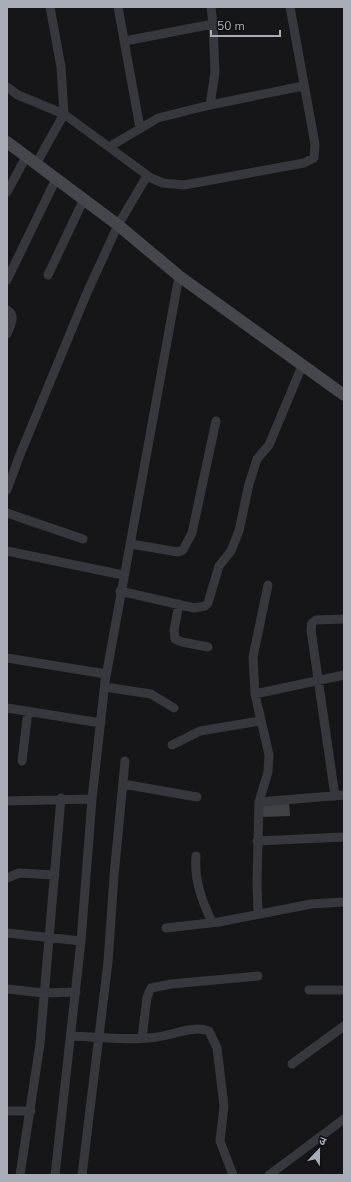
<svg xmlns="http://www.w3.org/2000/svg" width="351" height="1182" viewBox="0 0 351 1182" font-family="'Nunito Sans','Noto Sans Devanagari',sans-serif">
<style>
.building{fill:#404145}
.lines{fill:none;stroke-linecap:round;stroke-linejoin:round}
.street{stroke:#37383d;stroke-width:9}
.secondary{stroke:#45474d;stroke-width:12}
</style>
<rect width="100%" height="100%" fill="#161618"/>
<path class="building" d="M 289,802 L 290,816 L 263,817 L 263,803 Z"/>
<g class="lines">
<path class="street" d="M 118,7 L 140,128
M 211,7 L 213,24
M 125,41 L 213,24 L 215,72 L 210,105
M 7,87 L 18,95 L 64,114 L 151,178 L 163,183 L 184,185 L 304,163 L 314,158 L 315,144 L 290,7
M 109,147 L 158,118 L 210,105 L 303,86
M 36,164 L 64,114 L 61,67 L 50,7
M 7,192 L 26,157
M 48,275 L 84,199
M 7,280 L 56,179
M 7,310 C 17,316 10,325 7,334
M 7,490 L 19,457 L 86,295 L 118,225 L 147,176
M 7,513 L 83,539
M 131,544 L 178,552 L 183,550 L 192,533 L 216,421
M 7,551 L 123,575
M 120,591 L 194,608 L 205,606 L 208,603 L 219,566 L 231,551 L 239,531 L 249,484 L 257,459 L 269,445 L 302,366
M 179,604 L 174,630 L 175,639 L 182,642 L 208,647
M 7,658 L 106,674
M 105,687 L 151,694 L 174,708
M 255,694 L 344,675
M 7,708 L 101,723
M 172,745 L 200,731 L 260,721
M 22,761 L 28,711
M 123,784 L 197,797
M 335,796 L 311,630 L 312,623 L 316,620 L 344,619
M 7,801 L 92,799
M 259,802 L 344,795
M 257,841 L 344,837
M 196,856 C 194,880 202,901 212,922
M 7,878 L 19,873 L 55,875
M 258,914 L 257,883 L 259,802 L 268,772 L 269,755 L 255,694 L 253,657 L 268,585
M 166,928 L 219,922 L 311,904 L 344,902
M 7,933 L 81,941
M 7,989 L 44,993 L 76,992
M 309,990 L 344,990
M 71,1036 C 99,1037 129,1041 157,1037 C 174,1035 192,1025 209,1031 L 217,1048 L 224,1106 L 220,1141 L 233,1175
M 142,1038 L 147,997 L 151,988 L 171,984 L 258,976
M 292,1064 L 344,1026
M 7,1111 L 31,1111
M 20,1175 L 40,1044 L 61,798
M 55,1175 L 81,941 L 92,799 L 105,682 L 179,276
M 82,1175 L 108,962 L 114,876 L 125,761
M 269,1175 L 344,1119"/>
<path class="secondary" d="M 7,142 L 118,225 L 179,276 L 344,395"/>
</g>
<rect width="351" height="1182" fill="none" stroke="#a8adb8" stroke-width="16"/>
<g transform="translate(319 1150) rotate(22)" stroke="#111113" stroke-width="3" paint-order="stroke">
<path d="M0-3L7 15L0 10L-7 15Z" fill="#a8adb8"/>
<text y="-6" font-size="11" font-weight="bold" text-anchor="middle" fill="#a8adb8">उ</text>
</g>
<path d="M211 30v6h69v-6" fill="none" stroke="#a8adb8" stroke-width="2"/>
<text x="217" y="30" font-size="12" fill="#a8adb8" stroke="#111113" stroke-width="3" paint-order="stroke">50 m</text>
</svg>
